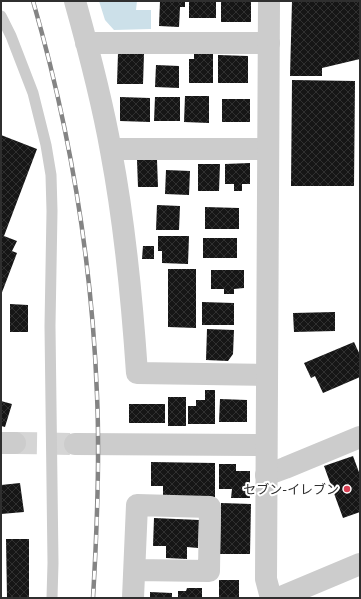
<svg xmlns="http://www.w3.org/2000/svg" width="361" height="599" viewBox="0 0 361 599" font-family="'Sofia Sans Condensed','Noto Sans JP',sans-serif">
<style>
.water{fill:#cce0e9}
.building{fill:url(#building-cross-hatch)}
.lines{fill:none;stroke-linecap:round;stroke-linejoin:round}
.minor-tunnel{stroke:#d5d5d5;stroke-width:22;stroke-dasharray:22 11;stroke-linecap:butt}
.service{stroke:#ccc;stroke-width:11}
.minor{stroke:#ccc;stroke-width:22}
.tertiary{stroke:#ccc;stroke-width:22}
.rail-casing{stroke:#848484;stroke-width:4.5}
.rail{stroke:#fff;stroke-width:3;stroke-dasharray:9;stroke-linecap:butt}
.poi-dot{fill:#d84054;stroke:#fff;stroke-width:1.5}
.labels{text-anchor:middle;stroke-width:4;stroke-linejoin:round;paint-order:stroke}
.poi-label{font-size:13px;fill:#2f2f2f;stroke:#fff;text-anchor:end}
</style>
<defs>
<pattern id="building-cross-hatch" width="8" height="8" patternUnits="userSpaceOnUse"><rect width="8" height="8" fill="#161616"/><path d="M0 0l8 8M0 8l8-8" fill="none" stroke="#303030"/></pattern>
</defs>
<rect width="100%" height="100%" fill="#fff"/>
<path class="water" d="M 99,1 L 137,1 L 136,10 L 151,10 L 151,29 L 114,30 L 105,20 Z"/>
<path class="building" d="M 160,1 L 185,1 L 185,7 L 180,7 L 179,27 L 159,26 Z
M 189,1 L 216,1 L 216,18 L 189,18 Z
M 221,1 L 251,1 L 251,22 L 221,22 Z
M 292,1 L 360,1 L 360,59 L 322,68 L 322,76 L 290,76 Z
M 118,53 L 144,54 L 143,84 L 117,84 Z
M 194,54 L 213,54 L 213,83 L 189,83 L 189,59 L 194,59 Z
M 218,55 L 248,56 L 248,83 L 218,83 Z
M 156,65 L 179,66 L 179,88 L 155,87 Z
M 292,80 L 355,81 L 354,186 L 291,186 Z
M 185,96 L 209,96 L 209,123 L 184,122 Z
M 120,97 L 150,98 L 150,122 L 120,121 Z
M 155,97 L 180,97 L 180,121 L 154,121 Z
M 222,99 L 250,99 L 250,122 L 222,122 Z
M 1,135 L 37,149 L 4,236 L 17,241 L 12,251 L 17,253 L 1,295 Z
M 137,160 L 157,160 L 158,187 L 138,187 Z
M 250,163 L 250,184 L 242,184 L 242,191 L 234,191 L 234,184 L 225,184 L 225,164 Z
M 198,164 L 220,164 L 219,191 L 198,191 Z
M 166,170 L 190,171 L 189,195 L 165,194 Z
M 157,205 L 180,206 L 179,230 L 156,230 Z
M 205,207 L 239,208 L 239,229 L 205,229 Z
M 158,236 L 189,236 L 188,264 L 162,263 L 162,251 L 158,251 Z
M 203,238 L 237,238 L 237,258 L 203,258 Z
M 143,246 L 154,246 L 154,259 L 142,259 Z
M 168,269 L 196,269 L 196,328 L 168,327 Z
M 211,270 L 244,270 L 244,288 L 234,289 L 234,294 L 224,294 L 224,289 L 211,289 Z
M 202,302 L 234,303 L 234,325 L 202,325 Z
M 10,304 L 28,305 L 28,332 L 10,332 Z
M 335,312 L 335,331 L 294,332 L 293,313 Z
M 207,329 L 234,330 L 233,354 L 228,361 L 206,360 Z
M 354,342 L 360,355 L 360,377 L 323,393 L 315,376 L 311,378 L 304,363 Z
M 205,390 L 215,390 L 215,424 L 188,424 L 188,406 L 196,406 L 196,400 L 205,400 Z
M 168,397 L 186,397 L 186,426 L 168,426 Z
M 220,399 L 247,400 L 247,422 L 219,422 Z
M 1,401 L 12,404 L 5,427 L 1,426 Z
M 129,404 L 165,404 L 165,423 L 129,423 Z
M 353,456 L 360,475 L 360,512 L 343,518 L 324,466 Z
M 151,462 L 215,463 L 215,497 L 163,497 L 163,486 L 151,486 Z
M 219,464 L 236,464 L 236,471 L 250,471 L 250,498 L 231,498 L 232,489 L 219,489 Z
M 20,483 L 24,512 L 1,514 L 1,485 Z
M 221,503 L 251,504 L 250,554 L 220,554 Z
M 154,518 L 199,520 L 198,548 L 187,547 L 187,559 L 166,558 L 166,546 L 153,546 Z
M 6,539 L 29,539 L 29,598 L 7,598 Z
M 219,580 L 239,580 L 239,598 L 219,598 Z
M 187,588 L 202,588 L 202,598 L 178,598 L 178,591 L 186,591 Z
M 150,592 L 172,593 L 172,598 L 150,598 Z"/>
<g class="lines">
<path class="minor-tunnel" d="M 15,443 L 75,444"/>
<path class="service" d="M 1,16 L 11,36 L 33,93 L 46,145 L 51,175 L 52,211 L 50,326 L 53,563 L 52,598"/>
<path class="minor" d="M 75,1 C 89,51 102,100 111,151 C 125,225 132,299 137,373 L 267,375
M 86,43 L 269,43
M 111,149 L 268,149
M 1,443 L 15,443
M 75,444 L 266,445
M 266,475 L 285,468 L 360,437
M 133,598 L 137,505 L 210,507 L 209,571 L 135,570
M 279,598 L 360,564"/>
<path class="tertiary" d="M 269,1 L 266,579 L 271,598"/>
<defs>
<path id="rail" d="M 33,1 C 70,129 92,262 97,395 C 100,463 97,530 93,598"/>
</defs>
<use href="#rail" class="rail-casing"/>
<use href="#rail" class="rail"/>
</g>
<circle class="poi-dot" cx="347" cy="489" r="4"/>
<g class="labels">
<g class="poi-label">
<text x="339" y="494">セブン-イレブン</text>
</g>
</g>
<rect width="361" height="599" fill="none" stroke="#2f2f2f" stroke-width="4"/>
</svg>
